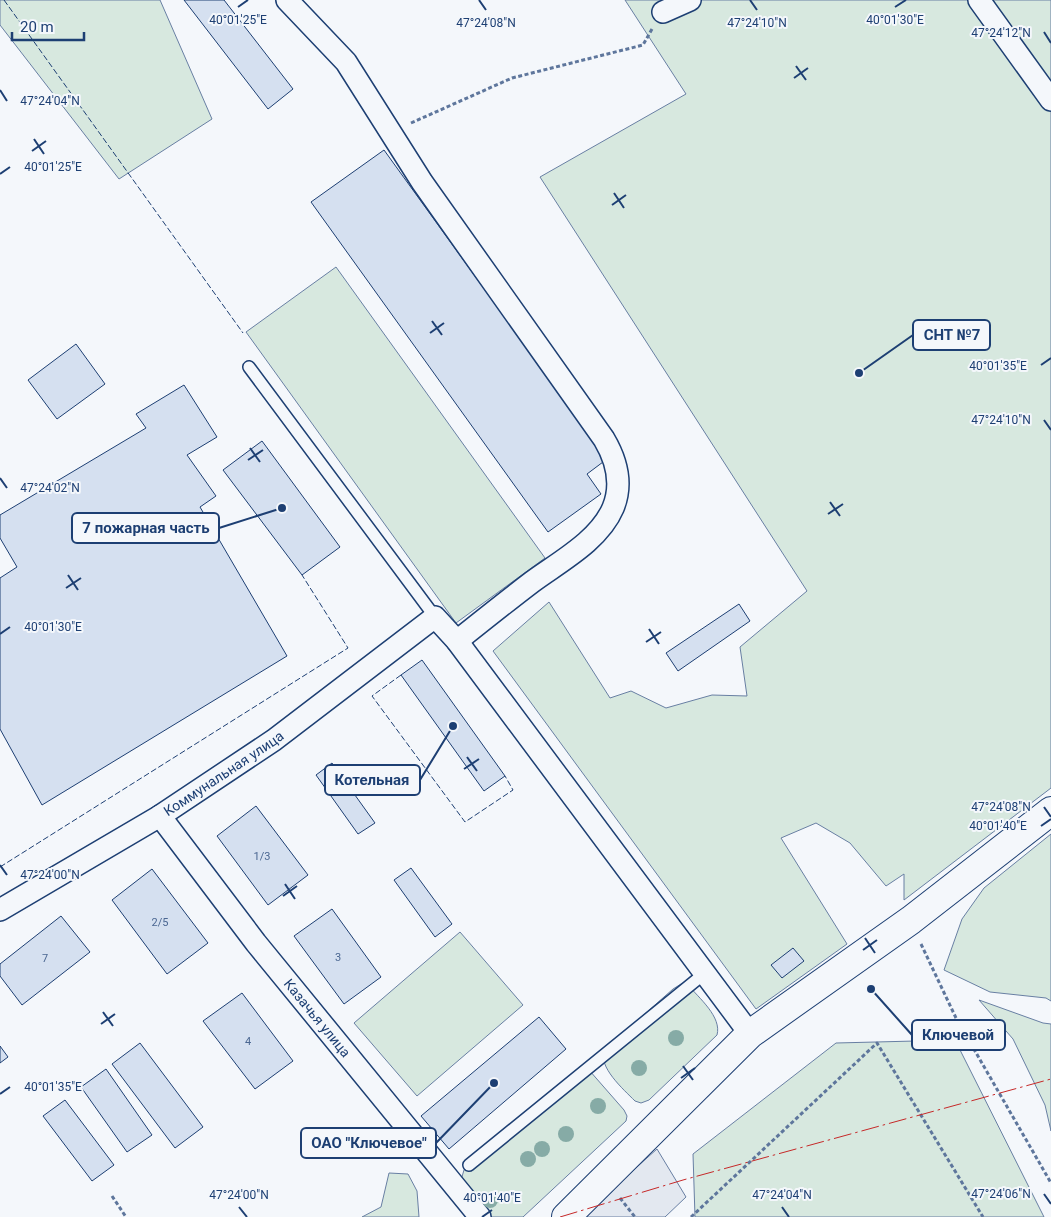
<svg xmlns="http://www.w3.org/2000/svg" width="1051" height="1217" viewBox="0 0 1051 1217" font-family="Roboto,sans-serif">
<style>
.green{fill:#d7e8df;stroke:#687fa3}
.parking{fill:#e3e8f0;stroke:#687fa3}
.building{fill:#d5e0f0;stroke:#1d3f73}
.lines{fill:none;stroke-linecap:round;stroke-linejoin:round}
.service-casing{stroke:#1d3f73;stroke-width:14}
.minor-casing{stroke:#1d3f73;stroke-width:24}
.tertiary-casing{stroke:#1d3f73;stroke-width:30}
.path{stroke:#5e769c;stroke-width:3;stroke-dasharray:4 2.5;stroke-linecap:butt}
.service{stroke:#f4f7fb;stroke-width:11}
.minor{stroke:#f4f7fb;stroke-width:21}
.tertiary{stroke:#f4f7fb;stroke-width:28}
.fence{stroke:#1d3f73;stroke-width:1;stroke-dasharray:6 2.5;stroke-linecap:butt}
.power{stroke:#c62828;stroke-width:1;stroke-dasharray:18 4 2.5 4;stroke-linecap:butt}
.tree{fill:#86aba6}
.ticks{fill:none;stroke:#1d3f73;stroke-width:2}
.labels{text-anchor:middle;stroke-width:4;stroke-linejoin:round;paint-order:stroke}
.number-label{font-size:11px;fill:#4b6792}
.street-label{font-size:14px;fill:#1d3f73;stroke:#f4f7fb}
.ticks-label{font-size:12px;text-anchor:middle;fill:#1d3f73;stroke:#f4f7fb;stroke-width:4;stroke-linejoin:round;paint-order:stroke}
.leader{fill:none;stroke:#1d3f73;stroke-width:2}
.callout-dot{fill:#1d3f73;stroke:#f4f7fb;stroke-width:2}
.callout{fill:#f4f7fb;stroke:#1d3f73;stroke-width:2}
.callout-label{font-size:15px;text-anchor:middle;font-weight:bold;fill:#1d3f73}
</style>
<rect width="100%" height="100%" fill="#f4f7fb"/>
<path class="green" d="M 0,0 L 160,0 L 212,119 L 119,179 L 0,25 Z
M 625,0 L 1051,0 L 1051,788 L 904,900 L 904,874 L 886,886 L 850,843 L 816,823 L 781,838 L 847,944 L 756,1009 L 493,651 L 549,602 L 610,698 L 631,691 L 666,708 L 712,695 L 747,696 L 740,647 L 807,591 L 540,177 L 686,94 Z
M 336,267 L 545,558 L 456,623 L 246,332 Z
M 1051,834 L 1051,1001 L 1046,998 L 990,992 L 944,970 L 962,919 L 984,888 Z
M 460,932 L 523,1005 L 417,1096 L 354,1023 Z
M 681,984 L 688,985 C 699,998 722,1017 717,1035 L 649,1100 L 641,1103 L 635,1101 C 623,1089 598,1067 604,1050 L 673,989 Z
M 979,1000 L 1043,1023 L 1051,1024 L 1051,1131 L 1045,1105 L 1013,1039 Z
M 955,1040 L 1044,1217 L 695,1217 L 693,1154 L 836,1043 Z
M 589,1070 L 624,1110 L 627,1116 L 626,1121 L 523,1217 L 484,1217 L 461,1180 L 464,1170 Z
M 389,1173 L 408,1174 L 417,1191 L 419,1217 L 362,1217 L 381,1207 Z"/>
<path class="parking" d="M 657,1149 L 686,1197 L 665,1217 L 581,1217 Z"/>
<path class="building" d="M 184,0 L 224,0 L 293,89 L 268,109 Z
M 384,150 L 607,459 L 587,474 L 601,494 L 548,532 L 311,202 Z
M 76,344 L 105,384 L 57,419 L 28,380 Z
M 184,385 L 217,437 L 187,455 L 216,496 L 200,507 L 287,656 L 42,805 L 0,729 L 0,578 L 17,567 L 0,538 L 0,515 L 146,428 L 136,414 Z
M 262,441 L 340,547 L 302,575 L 223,470 Z
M 739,604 L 750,621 L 678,671 L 666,653 Z
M 422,660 L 505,776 L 484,791 L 401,675 Z
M 332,763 L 375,823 L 358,834 L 316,775 Z
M 256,806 L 308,875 L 268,905 L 217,836 Z
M 411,868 L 452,924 L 435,937 L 394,880 Z
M 152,869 L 208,943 L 167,974 L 112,900 Z
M 332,909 L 381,977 L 344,1004 L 294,936 Z
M 61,916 L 90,952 L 22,1005 L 0,976 L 0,964 Z
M 793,948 L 804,961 L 782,978 L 771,965 Z
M 242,993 L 293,1061 L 255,1089 L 203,1021 Z
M 539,1017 L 566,1049 L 449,1149 L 421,1116 Z
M 140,1043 L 203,1127 L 175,1148 L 112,1064 Z
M 0,1046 L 8,1057 L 0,1063 Z
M 106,1069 L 152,1135 L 127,1152 L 81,1087 Z
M 65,1100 L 114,1165 L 92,1181 L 43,1116 Z"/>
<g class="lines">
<defs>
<path id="service" d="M 249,367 L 435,617
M 469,1165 L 705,973"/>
<g id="minor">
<path d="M 287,0 L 346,62 L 422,182 L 604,439 C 617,461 623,484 613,508 C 599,541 559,562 532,582 C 507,601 482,621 457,641"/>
<path d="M 979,0 L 1051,100"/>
<path d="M 663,12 L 690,0"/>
<path id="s1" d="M 160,816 L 256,943 L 480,1217"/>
<path id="s2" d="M 0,910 L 160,816 L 274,740 L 435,617 L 457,641 L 750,1034"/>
</g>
<path id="tertiary" d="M 566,1217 L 750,1034 L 911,920 L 1051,811"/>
</defs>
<use href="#service" class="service-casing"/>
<use href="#minor" class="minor-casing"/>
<use href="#tertiary" class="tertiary-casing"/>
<path class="path" d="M 411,123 L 512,78 L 643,45 L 652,29
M 921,944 L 956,1018 L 1051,1183
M 112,1196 L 126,1217
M 620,1198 L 635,1217
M 691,1217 L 877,1043 L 983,1217"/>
<use href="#service" class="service"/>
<use href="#minor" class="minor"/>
<use href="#tertiary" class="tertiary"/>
<path class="fence" d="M 4,0 L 243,333
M 401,675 L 372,696 L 465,822 L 513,790 L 505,776
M 0,867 L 348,648 L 302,575"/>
<path class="power" d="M 560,1217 L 683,1180 L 1051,1079"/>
</g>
<g class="tree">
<circle cx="676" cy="1038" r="8"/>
<circle cx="639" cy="1068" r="8"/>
<circle cx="598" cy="1106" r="8"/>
<circle cx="566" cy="1134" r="8"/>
<circle cx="542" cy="1149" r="8"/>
<circle cx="528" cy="1159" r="8"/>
<circle cx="490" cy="1200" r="8"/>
</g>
<path class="ticks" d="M 479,0 L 486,10M 750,0 L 757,10M 238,7 L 248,0M 895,7 L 906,0M 1044,32 L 1051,43M 796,66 L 806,80M 794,78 L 808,68M 0,90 L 7,101M 34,139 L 44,154M 32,151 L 46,141M 0,174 L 10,167M 614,193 L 624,208M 612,205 L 626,195M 432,321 L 442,335M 430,333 L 444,323M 1041,365 L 1051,358M 1044,420 L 1051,430M 250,448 L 260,462M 248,460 L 263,450M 0,478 L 7,488M 830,502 L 840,516M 828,514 L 843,504M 68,575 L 78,590M 66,588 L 81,578M 649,629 L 659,644M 0,634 L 10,627M 646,642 L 661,632M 467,757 L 477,771M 464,769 L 479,759M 1044,807 L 1051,817M 1041,826 L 1051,819M 0,865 L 7,875M 285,884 L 295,899M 283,896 L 297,886M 865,938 L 875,953M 863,950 L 877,940M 103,1012 L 113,1026M 101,1024 L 115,1014M 683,1066 L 693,1080M 681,1078 L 695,1068M 0,1094 L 10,1087M 1044,1194 L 1051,1204M 239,1207 L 247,1217M 782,1207 L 789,1217M 482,1217 L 492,1210"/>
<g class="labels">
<g class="number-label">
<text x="262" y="860">1/3</text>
<text x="160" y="926">2/5</text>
<text x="338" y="961">3</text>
<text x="45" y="962">7</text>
<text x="248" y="1045">4</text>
</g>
<g class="street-label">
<text dy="5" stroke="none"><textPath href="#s2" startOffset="262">Коммунальная улица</textPath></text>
<text dy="5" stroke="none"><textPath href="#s1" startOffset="256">Казачья улица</textPath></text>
</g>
</g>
<g class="ticks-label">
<text x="238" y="24">40°01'25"E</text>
<text x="895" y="24">40°01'30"E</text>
<text x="486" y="27">47°24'08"N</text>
<text x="757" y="27">47°24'10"N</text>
<text x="1001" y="37">47°24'12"N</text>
<text x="50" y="105">47°24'04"N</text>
<text x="53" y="171">40°01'25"E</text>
<text x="998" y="370">40°01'35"E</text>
<text x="1001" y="424">47°24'10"N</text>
<text x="50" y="492">47°24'02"N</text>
<text x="53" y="631">40°01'30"E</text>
<text x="1001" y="811">47°24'08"N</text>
<text x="998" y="830">40°01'40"E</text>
<text x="50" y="879">47°24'00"N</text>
<text x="53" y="1091">40°01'35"E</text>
<text x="1001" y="1198">47°24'06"N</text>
<text x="239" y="1199">47°24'00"N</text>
<text x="782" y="1199">47°24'04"N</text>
<text x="492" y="1202">40°01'40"E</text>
</g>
<path class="leader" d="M859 373L913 335M282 508L219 528M453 726L420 780M871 989L912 1035M494 1083L436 1143"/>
<g class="callout-dot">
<circle cx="859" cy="373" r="5"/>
<circle cx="282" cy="508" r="5"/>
<circle cx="453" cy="726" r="5"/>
<circle cx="871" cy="989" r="5"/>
<circle cx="494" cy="1083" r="5"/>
</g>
<g class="callout">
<rect x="913" y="320" width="77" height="30" rx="5"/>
<rect x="72" y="513" width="147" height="30" rx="5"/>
<rect x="325" y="765" width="95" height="30" rx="5"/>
<rect x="912" y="1020" width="93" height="30" rx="5"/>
<rect x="301" y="1128" width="135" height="30" rx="5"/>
</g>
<g class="callout-label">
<text x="952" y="340">СНТ №7</text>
<text x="146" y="533">7 пожарная часть</text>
<text x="372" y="785">Котельная</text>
<text x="958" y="1040">Ключевой</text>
<text x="369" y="1148">ОАО "Ключевое"</text>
</g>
<path d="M12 32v8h72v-8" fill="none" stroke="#1d3f73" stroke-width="2.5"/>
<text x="20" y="32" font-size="15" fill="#1d3f73" stroke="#f4f7fb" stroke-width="4" paint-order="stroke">20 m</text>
</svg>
